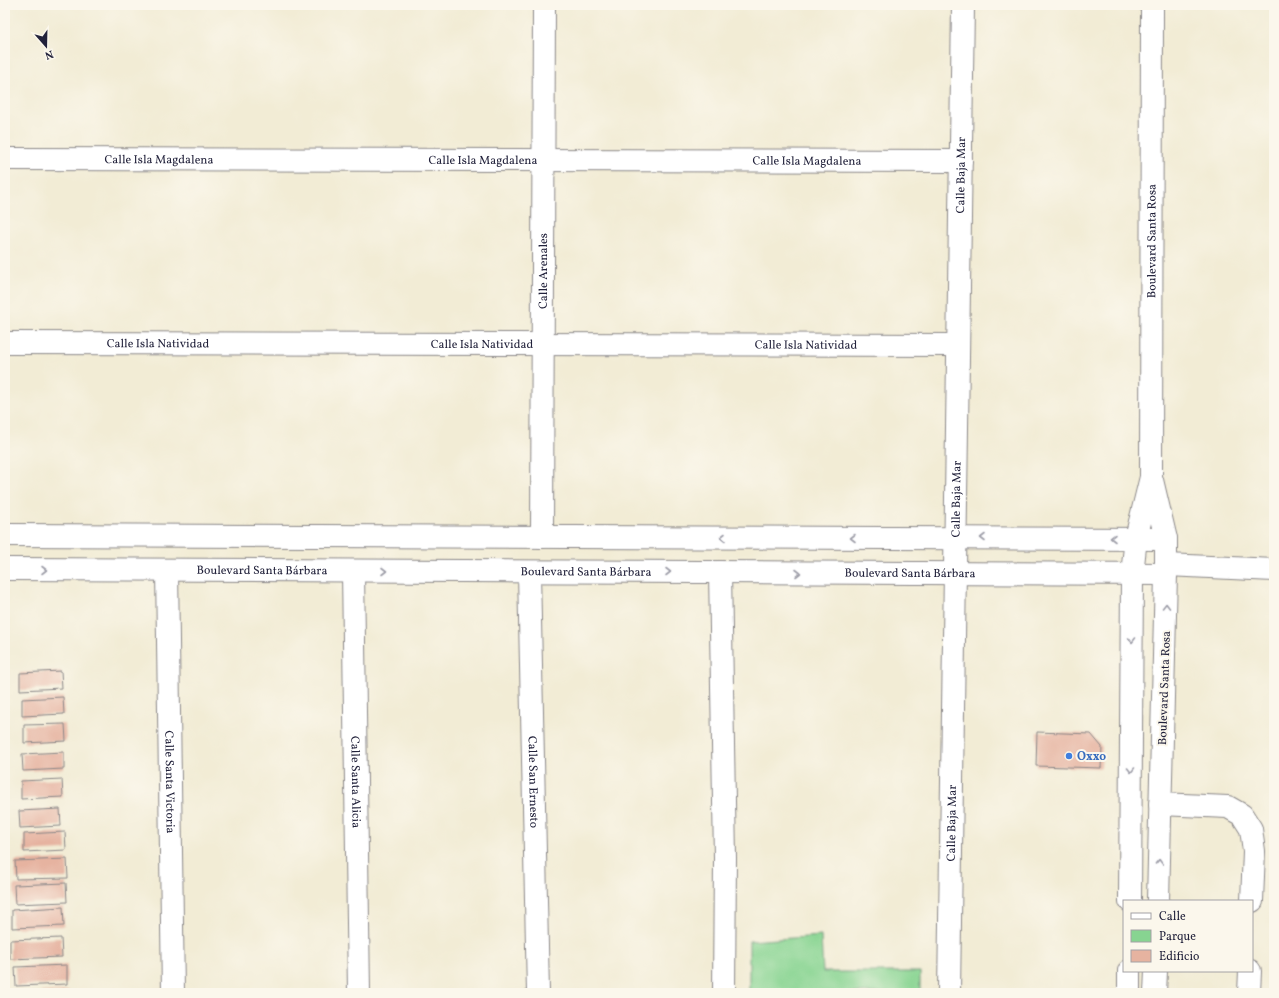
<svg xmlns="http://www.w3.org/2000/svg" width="1279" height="998" viewBox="0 0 1279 998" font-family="Vollkorn,serif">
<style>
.green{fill:#87d491;stroke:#547b66}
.building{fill:#e6b3a0}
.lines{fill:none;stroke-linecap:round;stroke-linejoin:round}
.minor-casing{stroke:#8a8788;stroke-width:24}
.minor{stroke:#fff;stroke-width:22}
.oneway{stroke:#9c9ca7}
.shop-dot{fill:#3f7fe0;stroke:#fbf7ec;stroke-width:1.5}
.labels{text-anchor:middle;stroke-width:4;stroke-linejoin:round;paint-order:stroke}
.street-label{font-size:12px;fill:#22223b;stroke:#fbf7ec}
.shop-label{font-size:12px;font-weight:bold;fill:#366cbe;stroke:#fbf7ec;text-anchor:start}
</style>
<rect width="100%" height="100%" fill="#fbf7ec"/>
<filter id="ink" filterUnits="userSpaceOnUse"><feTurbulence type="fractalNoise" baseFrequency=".025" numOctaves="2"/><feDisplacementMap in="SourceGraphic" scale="8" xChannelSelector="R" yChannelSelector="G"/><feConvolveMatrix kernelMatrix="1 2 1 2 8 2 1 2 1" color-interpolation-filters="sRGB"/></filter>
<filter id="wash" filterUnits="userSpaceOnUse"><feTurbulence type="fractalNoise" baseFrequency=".012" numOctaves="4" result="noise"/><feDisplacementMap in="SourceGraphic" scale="16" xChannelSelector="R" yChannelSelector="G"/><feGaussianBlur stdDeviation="0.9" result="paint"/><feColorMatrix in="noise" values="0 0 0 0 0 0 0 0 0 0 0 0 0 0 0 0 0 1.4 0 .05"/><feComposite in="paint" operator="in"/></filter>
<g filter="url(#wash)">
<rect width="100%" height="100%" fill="#f2ecd5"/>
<path class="green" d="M 821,936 L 823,972 L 920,972 L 920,993 L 749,993 L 749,941 Z"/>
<g id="blocks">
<path class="building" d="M 61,671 L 62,688 L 20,690 L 20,673 Z
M 63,697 L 64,714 L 22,716 L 22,699 Z
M 65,724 L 66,741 L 24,743 L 24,725 Z
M 1037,732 L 1091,734 L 1102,747 L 1101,768 L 1036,766 Z
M 64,752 L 64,769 L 23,771 L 22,754 Z
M 62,779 L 63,797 L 21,799 L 21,781 Z
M 60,809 L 61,826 L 20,828 L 19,811 Z
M 65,832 L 66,850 L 24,852 L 24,834 Z
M 67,859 L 68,878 L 16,879 L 15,861 Z
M 66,883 L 67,902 L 15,904 L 14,885 Z
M 63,907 L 64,926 L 12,928 L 12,910 Z
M 61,938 L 62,957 L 10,959 L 10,940 Z
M 67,965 L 67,984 L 16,986 L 15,967 Z
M 69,991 L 69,993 L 41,993 L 41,992 Z"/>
</g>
</g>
<g filter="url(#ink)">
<use href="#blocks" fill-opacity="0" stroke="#8a8788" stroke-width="1"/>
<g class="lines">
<defs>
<g id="minor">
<path id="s1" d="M 5,159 L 961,161"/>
<path id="s2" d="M 5,343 L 958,345"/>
<path d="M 1152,480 L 1166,539 L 1166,574 L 1158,901"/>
<path d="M 5,535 L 1166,539"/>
<path id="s3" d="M 542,537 L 544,5"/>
<path d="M 1167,565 L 1274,570"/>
<path id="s4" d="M 5,569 L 1166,574"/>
<path id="s5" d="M 167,570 L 173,993"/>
<path id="s6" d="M 353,571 L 359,993"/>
<path id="s7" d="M 529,572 L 538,993"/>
<path d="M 720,572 L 725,858 L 724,993"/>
<path d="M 1160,804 L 1228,807 L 1242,815 L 1251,829 L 1254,851 L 1252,901"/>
<path id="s8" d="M 1130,901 L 1132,574 L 1136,538 L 1151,477 L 1152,5"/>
<path id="s9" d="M 949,993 L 963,5"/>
<path d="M 1129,993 L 1129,971"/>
<path d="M 1155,993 L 1156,971"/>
<path d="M 1249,993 L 1250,971"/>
</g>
</defs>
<use href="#minor" class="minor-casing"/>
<use href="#minor" class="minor"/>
</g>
<defs><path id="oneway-chevron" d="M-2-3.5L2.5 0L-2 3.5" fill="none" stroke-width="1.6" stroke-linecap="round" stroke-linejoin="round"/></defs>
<g class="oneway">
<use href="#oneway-chevron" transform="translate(723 537) rotate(-180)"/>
<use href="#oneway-chevron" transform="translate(853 538) rotate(-180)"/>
<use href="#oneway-chevron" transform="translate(983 538) rotate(-180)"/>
<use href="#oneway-chevron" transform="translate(1113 538) rotate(-180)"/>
<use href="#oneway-chevron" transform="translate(44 570)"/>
<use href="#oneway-chevron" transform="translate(384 571)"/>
<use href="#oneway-chevron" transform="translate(668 572)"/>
<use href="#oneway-chevron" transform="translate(798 573)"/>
<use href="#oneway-chevron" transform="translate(1166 606) rotate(-89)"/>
<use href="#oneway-chevron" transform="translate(1132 640) rotate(90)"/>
<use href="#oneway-chevron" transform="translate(1131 770) rotate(90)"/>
<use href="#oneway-chevron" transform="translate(1159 862) rotate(-88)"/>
</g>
</g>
<circle class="shop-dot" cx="1069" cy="756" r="4"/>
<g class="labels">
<g class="street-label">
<text dy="4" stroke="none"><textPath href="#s1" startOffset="154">Calle Isla Magdalena</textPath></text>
<text dy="4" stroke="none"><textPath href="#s1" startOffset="478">Calle Isla Magdalena</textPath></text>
<text dy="4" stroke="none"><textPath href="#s1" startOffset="802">Calle Isla Magdalena</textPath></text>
<text dy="4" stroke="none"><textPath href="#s9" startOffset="818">Calle Baja Mar</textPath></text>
<text dy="4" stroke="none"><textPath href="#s8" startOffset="662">Boulevard Santa Rosa</textPath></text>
<text dy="4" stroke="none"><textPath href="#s3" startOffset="266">Calle Arenales</textPath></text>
<text dy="4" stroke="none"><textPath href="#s2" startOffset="153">Calle Isla Natividad</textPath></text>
<text dy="4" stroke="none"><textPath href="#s2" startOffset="477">Calle Isla Natividad</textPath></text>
<text dy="4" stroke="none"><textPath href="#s2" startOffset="801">Calle Isla Natividad</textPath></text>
<text dy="4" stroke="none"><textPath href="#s9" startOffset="494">Calle Baja Mar</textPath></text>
<text dy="4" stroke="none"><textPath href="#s4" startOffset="257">Boulevard Santa Bárbara</textPath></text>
<text dy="4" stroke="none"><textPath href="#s4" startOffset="581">Boulevard Santa Bárbara</textPath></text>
<text dy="4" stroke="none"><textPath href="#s4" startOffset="905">Boulevard Santa Bárbara</textPath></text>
<text transform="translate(1164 688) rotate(-88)" y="4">Boulevard Santa Rosa</text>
<text dy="4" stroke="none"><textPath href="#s5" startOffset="212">Calle Santa Victoria</textPath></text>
<text dy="4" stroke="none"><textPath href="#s6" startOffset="211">Calle Santa Alicia</textPath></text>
<text dy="4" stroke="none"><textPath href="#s7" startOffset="210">Calle San Ernesto</textPath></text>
<text dy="4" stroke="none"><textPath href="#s9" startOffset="170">Calle Baja Mar</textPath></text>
</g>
<g class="shop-label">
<text x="1077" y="760">Oxxo</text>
</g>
</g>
<rect width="1279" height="998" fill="none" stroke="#fbf7ec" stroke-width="20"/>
<rect x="1123" y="900" width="130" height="72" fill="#fbf7ec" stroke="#a4a2a5"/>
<rect x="1131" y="913" width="20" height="6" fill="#ffffff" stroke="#a4a2a5"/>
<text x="1159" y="920" font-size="12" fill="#22223b">Calle</text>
<rect x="1131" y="930" width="20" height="12" fill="#87d491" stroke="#a4a2a5"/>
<text x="1159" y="940" font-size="12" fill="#22223b">Parque</text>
<rect x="1131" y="950" width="20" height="12" fill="#e6b3a0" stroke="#a4a2a5"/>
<text x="1159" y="960" font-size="12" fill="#22223b">Edificio</text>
<g transform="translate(46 46) rotate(160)" stroke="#fbf7ec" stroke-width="3" paint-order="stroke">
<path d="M0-3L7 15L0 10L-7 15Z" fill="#22223b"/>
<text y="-6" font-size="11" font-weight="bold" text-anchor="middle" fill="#22223b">N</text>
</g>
</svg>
